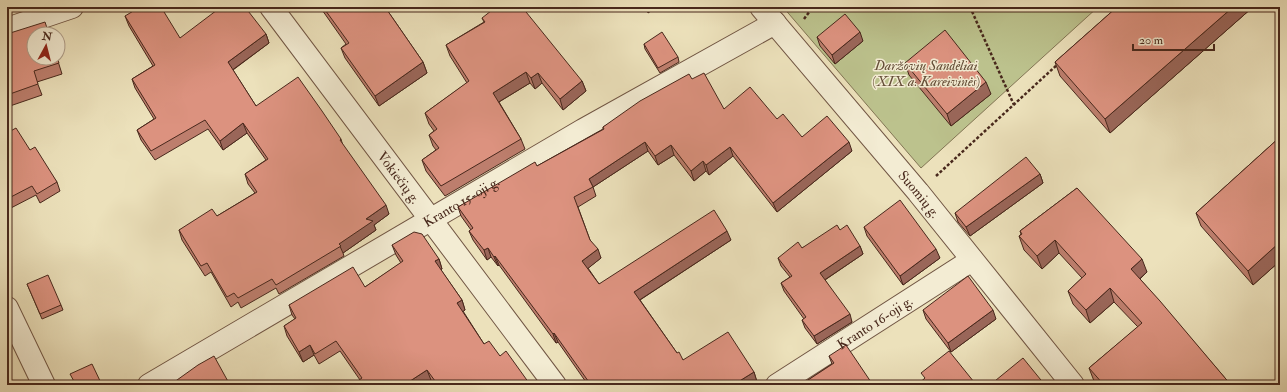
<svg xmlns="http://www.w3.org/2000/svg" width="1287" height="392" viewBox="0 0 1287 392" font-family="'IM FELL Double Pica',serif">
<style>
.green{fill:#bcc28d;stroke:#827554}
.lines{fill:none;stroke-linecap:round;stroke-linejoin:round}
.minor-casing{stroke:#715644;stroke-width:24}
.path{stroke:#48281c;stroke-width:2.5;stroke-dasharray:3 2;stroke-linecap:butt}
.minor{stroke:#f3ecd3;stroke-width:22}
.wall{fill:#bd7e6d;stroke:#48281c}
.shaded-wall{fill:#9a6659;stroke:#48281c}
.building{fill:#dc927f;stroke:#48281c}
.labels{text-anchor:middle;stroke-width:3;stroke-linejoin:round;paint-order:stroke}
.park-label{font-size:14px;font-style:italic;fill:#654e38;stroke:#f3ecd3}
.street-label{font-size:14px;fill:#48281c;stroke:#f3ecd3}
</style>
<rect width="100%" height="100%" fill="#ece1bb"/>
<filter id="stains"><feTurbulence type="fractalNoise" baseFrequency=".005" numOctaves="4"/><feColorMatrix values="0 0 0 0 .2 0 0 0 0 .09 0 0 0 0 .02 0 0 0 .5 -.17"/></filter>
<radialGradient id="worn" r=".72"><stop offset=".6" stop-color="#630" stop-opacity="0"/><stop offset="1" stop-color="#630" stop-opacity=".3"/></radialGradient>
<path class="green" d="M 783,7 L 1098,7 L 921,168 Z"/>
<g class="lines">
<defs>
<g id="minor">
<path id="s1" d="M 271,7 L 555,385"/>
<path id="s2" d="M 761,7 L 918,192 L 1073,385"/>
<path d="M 7,29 L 72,7"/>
<path d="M 7,308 L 44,385"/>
<path id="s3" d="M 149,385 L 583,130 L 775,23"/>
<path id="s4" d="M 777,385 L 972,260"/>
</g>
</defs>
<use href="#minor" class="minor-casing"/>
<path class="path" d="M 970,7 L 1014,105
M 804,19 L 813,7
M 936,176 L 1058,64"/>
<use href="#minor" class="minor"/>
</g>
<path class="wall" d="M 320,7 L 385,7 L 423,62 L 427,73 L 379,106 L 345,58 L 341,48 L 346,44 Z
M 1117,7 L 1253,7 L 1110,133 L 1060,76 L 1055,62 Z
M 125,16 L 180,38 L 266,34 L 269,43 L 233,70 L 256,106 L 341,139 L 343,146 L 389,214 L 374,225 L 376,230 L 343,253 L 344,256 L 279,294 L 276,288 L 241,308 L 238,302 L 231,307 L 211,272 L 205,276 L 182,240 L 179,230 L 217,216 L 255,193 L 248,184 L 245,174 L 266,160 L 247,133 L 223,150 L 208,129 L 155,160 L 141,140 L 137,130 L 154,119 L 135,88 L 132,79 L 153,66 L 129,26 Z
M 482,18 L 582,81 L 586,91 L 563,110 L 542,83 L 535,89 L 530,83 L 499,102 L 521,139 L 525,149 L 445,196 L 426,171 L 422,160 L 436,150 L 433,146 L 429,135 L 434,131 L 429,124 L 425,113 L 467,83 L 450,56 L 446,45 L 484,22 Z
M 7,34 L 57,58 L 62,74 L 37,82 L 42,95 L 7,107 Z
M 817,37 L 863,41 L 835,64 L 820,46 Z
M 644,44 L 678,57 L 679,62 L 660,73 L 645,49 Z
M 905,63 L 991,94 L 951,126 L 909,75 Z
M 692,79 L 724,109 L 777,119 L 802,137 L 852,151 L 777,212 L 733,156 L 709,175 L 706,171 L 694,181 L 674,155 L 658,165 L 648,151 L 593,187 L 596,196 L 578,207 L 590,240 L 601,258 L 588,268 L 599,284 L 731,240 L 640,300 L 677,353 L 683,360 L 754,372 L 757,382 L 752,385 L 588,385 L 558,342 L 556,343 L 499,265 L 498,266 L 491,257 L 487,260 L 473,240 L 469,231 L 471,230 L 461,216 L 458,207 L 537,166 L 603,129 L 603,127 Z
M 7,133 L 30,150 L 57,182 L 60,191 L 40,203 L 36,195 L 7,210 Z
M 1280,137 L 1280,261 L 1253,285 L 1201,226 L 1196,213 Z
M 1040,174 L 1043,183 L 970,236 L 958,222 L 955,213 Z
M 1077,188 L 1147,272 L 1140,279 L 1231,385 L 1098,385 L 1094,381 L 1089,368 L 1138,327 L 1114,302 L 1090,323 L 1073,304 L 1068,291 L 1082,278 L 1059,253 L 1042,269 L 1024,250 L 1019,236 L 1021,234 L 1020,231 Z
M 864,227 L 940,258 L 903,285 L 867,236 Z
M 840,230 L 860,246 L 863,254 L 825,280 L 852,322 L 817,344 L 805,328 L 802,320 L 804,319 L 784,291 L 781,283 L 790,277 L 781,266 L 778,258 L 802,248 Z
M 392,245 L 439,259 L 442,269 L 441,270 L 462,300 L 465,310 L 463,311 L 484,344 L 500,356 L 529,383 L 533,385 L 434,385 L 431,380 L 422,385 L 352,385 L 360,380 L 340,351 L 319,364 L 314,355 L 303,362 L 287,336 L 284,326 L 295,319 L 292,315 L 289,305 L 365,287 L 401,263 L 396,255 Z
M 27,284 L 61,305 L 63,310 L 42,319 Z
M 923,310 L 996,319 L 951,352 L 926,319 Z
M 829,356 L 873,385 L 805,385 L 805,382 L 832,364 Z"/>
<path class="shaded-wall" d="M 646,7 L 657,7 L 648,13 Z
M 1233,7 L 1253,7 L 1110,133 L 1105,119 Z
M 860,32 L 863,41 L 835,64 L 832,55 Z
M 266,34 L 269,43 L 231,71 L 228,62 Z
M 423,62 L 427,73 L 379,106 L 375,96 Z
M 526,72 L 530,83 L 497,103 L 493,93 Z
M 538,73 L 542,83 L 535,89 L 531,78 Z
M 582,81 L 586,91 L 563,110 L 560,99 Z
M 986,82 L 991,94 L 951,126 L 947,114 Z
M 243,123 L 247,133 L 223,150 L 220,141 Z
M 645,142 L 648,151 L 593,187 L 589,179 Z
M 849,142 L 852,151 L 777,212 L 773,203 Z
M 671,145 L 674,155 L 658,165 L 655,156 Z
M 730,147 L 733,156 L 709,175 L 706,165 Z
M 703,161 L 706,171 L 694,181 L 691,171 Z
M 1040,174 L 1043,183 L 970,236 L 966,227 Z
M 386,205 L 389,214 L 374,225 L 376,230 L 343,253 L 339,244 L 366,219 Z
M 727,231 L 731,240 L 638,301 L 634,292 Z
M 1055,240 L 1059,253 L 1042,269 L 1037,256 Z
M 1280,242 L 1280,261 L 1253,285 L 1248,271 Z
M 860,246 L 863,254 L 823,281 L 820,273 Z
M 488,248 L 491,257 L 487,260 L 484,250 Z
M 598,249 L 601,258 L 586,270 L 582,261 Z
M 936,249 L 940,258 L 903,285 L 900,276 Z
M 495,256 L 499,265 L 498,266 L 494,257 Z
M 439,259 L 442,269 L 439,271 L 435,261 Z
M 1142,259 L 1147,272 L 1136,282 L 1131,269 Z
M 1110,288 L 1114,302 L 1090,323 L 1086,310 Z
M 462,300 L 465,310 L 461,313 L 457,303 Z
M 993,310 L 996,319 L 951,352 L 948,343 Z
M 850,314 L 852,322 L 817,344 L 814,336 Z
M 554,333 L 558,342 L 556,343 L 553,334 Z
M 310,345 L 314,355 L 303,362 L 299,352 Z
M 427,370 L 431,380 L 422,385 L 404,385 Z
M 754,372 L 757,382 L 752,385 L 733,385 Z
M 974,382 L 975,385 L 970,385 Z"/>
<path class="building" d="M 140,7 L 161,7 L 180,38 L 221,7 L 245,7 L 266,34 L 228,62 L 256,106 L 298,77 L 322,111 L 341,139 L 340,140 L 386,205 L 366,219 L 373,221 L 339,244 L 341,246 L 276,285 L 272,279 L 238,298 L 234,293 L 227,297 L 207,263 L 201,266 L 179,230 L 212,209 L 217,216 L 257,192 L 245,174 L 268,159 L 243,123 L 220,141 L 205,120 L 151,151 L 137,130 L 156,118 L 132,79 L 155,65 L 125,16 Z
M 323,7 L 385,7 L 423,62 L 375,96 L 341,48 L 349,43 Z
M 496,7 L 522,7 L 582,81 L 560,99 L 538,73 L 531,78 L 526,72 L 493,93 L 521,139 L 441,186 L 422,160 L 439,148 L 429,135 L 437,129 L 425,113 L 469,81 L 446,45 L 485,22 L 482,18 Z
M 1117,7 L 1233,7 L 1105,119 L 1055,62 Z
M 845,14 L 860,32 L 832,55 L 817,37 Z
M 45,22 L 49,34 L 34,34 L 34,58 L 57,58 L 59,63 L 34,71 L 38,84 L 7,95 L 7,34 Z
M 945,30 L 986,82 L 947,114 L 905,63 Z
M 662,32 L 678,57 L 658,68 L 644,44 Z
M 704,73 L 724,109 L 750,87 L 777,119 L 783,114 L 802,137 L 827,116 L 849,142 L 773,203 L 730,147 L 706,165 L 703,161 L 691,171 L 671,145 L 655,156 L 645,142 L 589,179 L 593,187 L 574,197 L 590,240 L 598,249 L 582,261 L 599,284 L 714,210 L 727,231 L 634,292 L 677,353 L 679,352 L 683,360 L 728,332 L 754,372 L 733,385 L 591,385 L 554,333 L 553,334 L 495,256 L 494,257 L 488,248 L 484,250 L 469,231 L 473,228 L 458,207 L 535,162 L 537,166 L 604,129 L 603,127 L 640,101 L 689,74 L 692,79 Z
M 16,128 L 30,150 L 35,147 L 57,182 L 37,194 L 32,186 L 7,199 L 7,133 Z
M 1280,137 L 1280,242 L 1248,271 L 1196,213 Z
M 1026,157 L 1040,174 L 966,227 L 955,213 Z
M 1077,188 L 1142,259 L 1131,269 L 1160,301 L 1231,385 L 1104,385 L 1089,368 L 1142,323 L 1110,288 L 1086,310 L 1068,291 L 1086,274 L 1055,240 L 1037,256 L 1019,236 L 1022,234 L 1020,231 Z
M 900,200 L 936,249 L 900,276 L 864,227 Z
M 837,225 L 840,230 L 847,225 L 860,246 L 820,273 L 850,314 L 814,336 L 802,320 L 806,317 L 781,283 L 792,276 L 778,258 L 798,242 L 802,248 Z
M 414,232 L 422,234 L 439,259 L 435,261 L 462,300 L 457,303 L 484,344 L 489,341 L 500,356 L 506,351 L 529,383 L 531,382 L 533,385 L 438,385 L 427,370 L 404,385 L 352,385 L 362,378 L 336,341 L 315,354 L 310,345 L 299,352 L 284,326 L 296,318 L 289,305 L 353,267 L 365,287 L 403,261 L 392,245 Z
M 48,275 L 61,305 L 40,314 L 27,284 Z
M 968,276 L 993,310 L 948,343 L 923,310 Z
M 846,345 L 873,385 L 806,385 L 805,382 L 834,363 L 829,356 Z
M 949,351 L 974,382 L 970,385 L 917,385 L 925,378 L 921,373 Z
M 214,356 L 230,385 L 170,385 L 198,365 Z
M 1023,358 L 1045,385 L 990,385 Z
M 92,364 L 102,385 L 76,385 L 70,374 Z"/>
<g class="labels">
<g class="park-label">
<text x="926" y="70">Daržovių Sandėliai<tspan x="926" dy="16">(XIX a. Kareivinės)</tspan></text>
</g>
<g class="street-label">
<text dy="5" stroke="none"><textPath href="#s1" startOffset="213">Vokiečių g.</textPath></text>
<text dy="5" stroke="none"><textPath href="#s2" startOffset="245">Suomių g.</textPath></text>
<text dy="5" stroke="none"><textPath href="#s3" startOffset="362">Kranto 15-oji g.</textPath></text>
<text dy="5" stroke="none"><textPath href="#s4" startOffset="116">Kranto 16-oji g.</textPath></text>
</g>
</g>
<rect width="1287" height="392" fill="none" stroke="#ece1bb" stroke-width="24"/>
<rect x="8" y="8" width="1271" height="376" fill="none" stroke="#48281c" stroke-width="2"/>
<rect x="12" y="12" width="1263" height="368" fill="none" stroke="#48281c"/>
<g transform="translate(46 46) rotate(7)"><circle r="19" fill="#f3ecd3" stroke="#af9e8a"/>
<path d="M0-3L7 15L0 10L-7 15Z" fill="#8f2418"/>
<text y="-6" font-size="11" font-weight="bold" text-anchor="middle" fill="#48281c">N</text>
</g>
<path d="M1133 44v6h81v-6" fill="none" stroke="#48281c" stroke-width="2"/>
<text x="1139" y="44" font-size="12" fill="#48281c" stroke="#f3ecd3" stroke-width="3" paint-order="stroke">20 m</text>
<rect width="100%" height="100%" filter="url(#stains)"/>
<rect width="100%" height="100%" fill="url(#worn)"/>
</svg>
